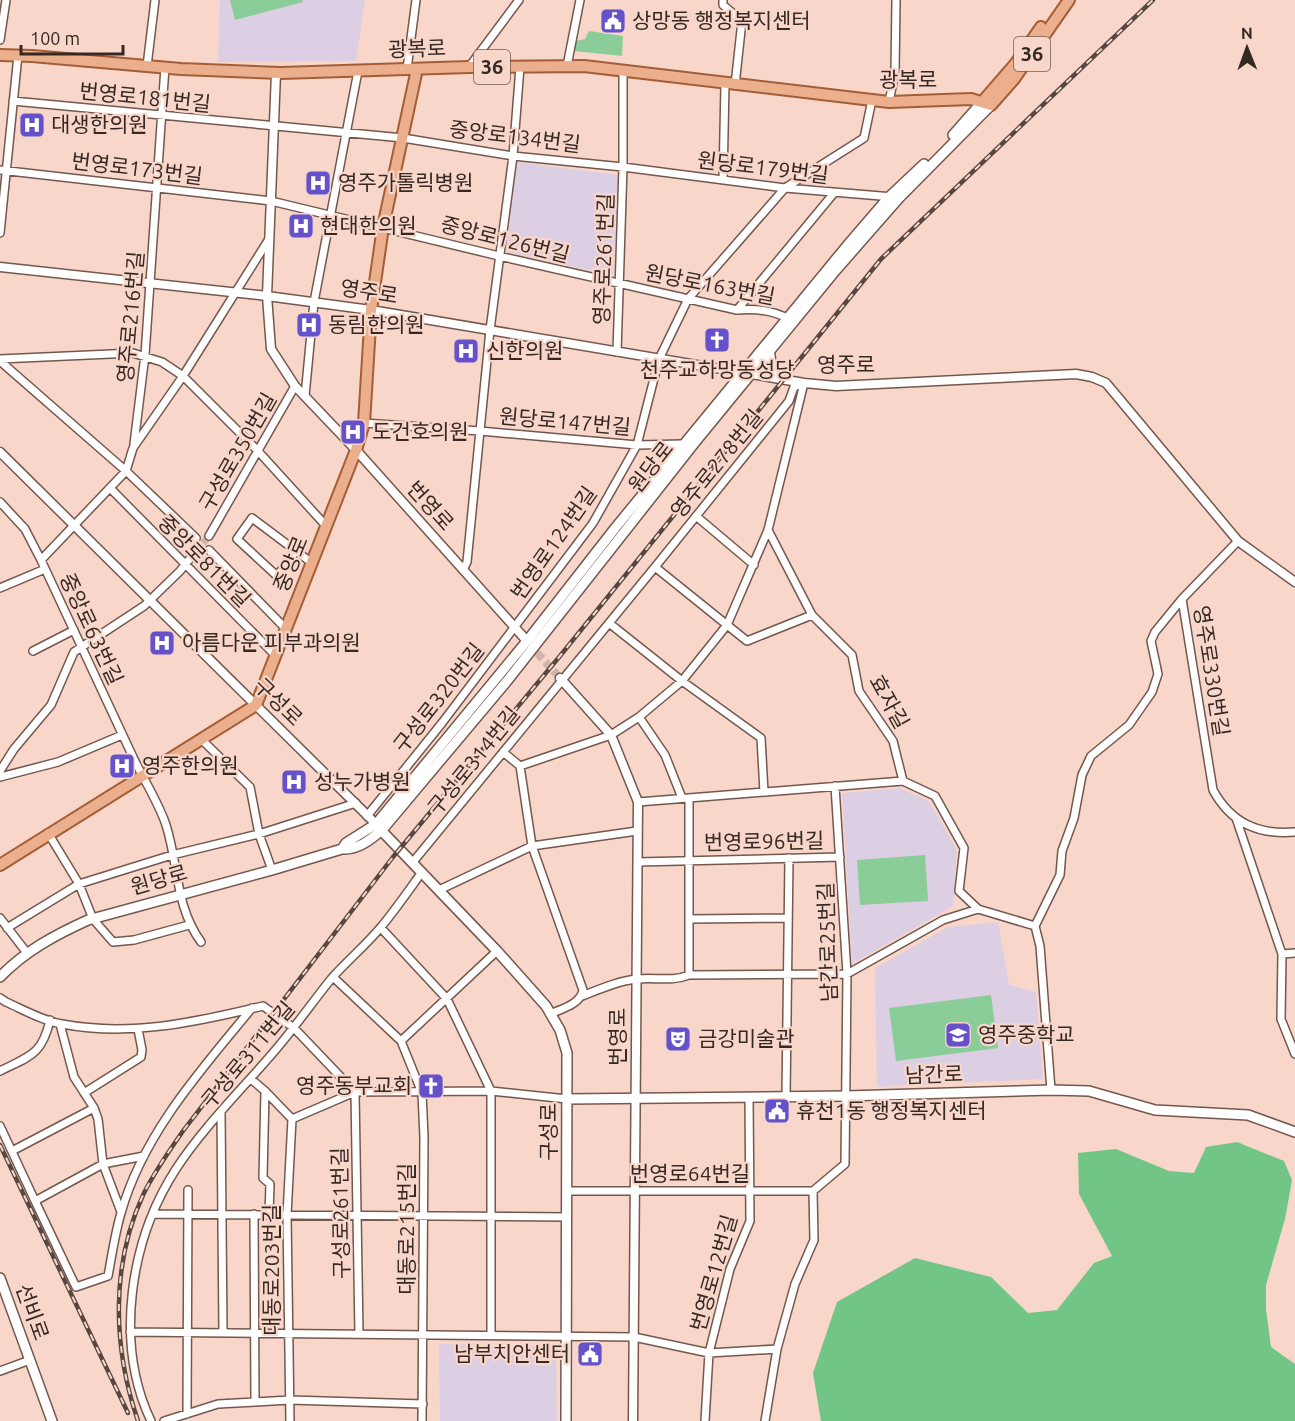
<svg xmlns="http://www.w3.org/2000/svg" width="1295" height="1421" viewBox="0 0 1295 1421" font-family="Ubuntu,'Noto Sans KR',sans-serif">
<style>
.education{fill:#dccfe3}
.green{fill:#8acd99}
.forest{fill:#71c687}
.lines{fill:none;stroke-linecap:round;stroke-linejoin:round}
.minor-tunnel{stroke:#d1b3a9;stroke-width:7;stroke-dasharray:7 3.5;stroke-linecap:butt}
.tertiary-tunnel{stroke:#d1b3a9;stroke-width:8;stroke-dasharray:8 4;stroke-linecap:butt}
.minor-casing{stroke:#74574d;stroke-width:10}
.tertiary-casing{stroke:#74574d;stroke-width:11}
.secondary-casing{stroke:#74574d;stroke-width:12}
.primary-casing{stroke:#a45e37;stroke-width:14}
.minor{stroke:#fff;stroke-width:7}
.tertiary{stroke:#fff;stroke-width:8}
.secondary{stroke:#fff;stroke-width:9}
.primary{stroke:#ecaf8d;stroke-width:10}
.rail-casing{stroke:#584741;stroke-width:4.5}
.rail{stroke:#f8d6ca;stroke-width:2;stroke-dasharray:7;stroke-linecap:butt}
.labels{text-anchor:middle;stroke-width:4.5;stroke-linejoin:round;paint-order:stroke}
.shield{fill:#f8d6ca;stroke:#705d56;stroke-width:1.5}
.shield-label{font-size:20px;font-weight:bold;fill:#362924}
.poi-label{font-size:21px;fill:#362924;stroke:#f8d6ca;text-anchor:start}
.street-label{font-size:21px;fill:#362924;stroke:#f8d6ca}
</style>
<rect width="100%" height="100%" fill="#f8d6ca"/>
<path class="education" d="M 220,0 L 365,0 L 356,61 L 218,62 Z
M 516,162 L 619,175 L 613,275 L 507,252 Z
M 899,788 L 929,801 L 957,850 L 953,906 L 852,964 L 842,793 Z
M 998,922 L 1009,985 L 1036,992 L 1043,1079 L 877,1087 L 875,968 L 948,927 Z
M 439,1344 L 556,1346 L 557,1421 L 440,1421 Z"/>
<path class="green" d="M 230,0 L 302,0 L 303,2 L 235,20 Z
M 589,31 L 623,36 L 622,56 L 574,51 L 576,41 L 585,39 Z
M 925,855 L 928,901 L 860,905 L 857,860 Z
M 991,995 L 998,1048 L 896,1061 L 889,1008 Z"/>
<path class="forest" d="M 1237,1142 L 1284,1161 L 1292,1180 L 1285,1219 L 1266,1285 L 1266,1309 L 1271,1347 L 1295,1364 L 1295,1421 L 821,1421 L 813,1373 L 837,1302 L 915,1258 L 991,1277 L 1028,1313 L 1057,1310 L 1094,1263 L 1112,1256 L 1079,1194 L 1078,1153 L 1116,1149 L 1169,1171 L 1194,1173 L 1206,1147 Z"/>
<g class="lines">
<path class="minor-tunnel" d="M 196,551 L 209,536"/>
<path class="tertiary-tunnel" d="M 529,644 L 560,678"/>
<defs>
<path id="minor" d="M 723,0 L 723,5 L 742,21 L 735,85
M 0,40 L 6,0
M 147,66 L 155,0
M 567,66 L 580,0
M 469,67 L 519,0
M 407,69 L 416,0
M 13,101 L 403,138 L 513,156 L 623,167 L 785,188 L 893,197
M 889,102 L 895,72 L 896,0
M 0,170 L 271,201 L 499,256 L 737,310 C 756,308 773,310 791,320
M 723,180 L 725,84
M 0,233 L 18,55
M 737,310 L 834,193
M 617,352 L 623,167 L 623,72
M 0,359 L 133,353 L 162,362 L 183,376 L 258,451 L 327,527
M 0,361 L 126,471 L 196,538
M 305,396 L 314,302 L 358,71
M 364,423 L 480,431 L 637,445 L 683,444
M 134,444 L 145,355 L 165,67
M 110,488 L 276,656
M 0,502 L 25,529 L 41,560 C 72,625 102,690 132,755 C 142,777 159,803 166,825 C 179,866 175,906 201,942
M 696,516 L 754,565
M 768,530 L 812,615 L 852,655 L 859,691 L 893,741 L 903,781 L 935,796 L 964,848 L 959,891 L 978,909 L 1035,926 L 1040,946 L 1051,1090
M 209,536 L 295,386
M 1238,541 L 1182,599 L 1213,790 C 1231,823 1258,835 1295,832
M 209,550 L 286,629
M 296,551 L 277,576 L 237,539 L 252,518 C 272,533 292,548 312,563
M 41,560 L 126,471 L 133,448 L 183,376 L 269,239
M 655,567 L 747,641 L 812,615
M 463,570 L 467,562 L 490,330 L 513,156 L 520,67
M 0,588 L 45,569
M 609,623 L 682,681 L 761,738 L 764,792
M 33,651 L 74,630
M 639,717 L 665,755 L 682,798
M 201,739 L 250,787 L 259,834 L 272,870
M 503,752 L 520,766 L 532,846 L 583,990 C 581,1004 561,1009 550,1014
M 520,766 L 611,735 L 639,717 L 682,681 L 727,625 L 768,530 L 804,383
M 0,771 L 14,749 L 51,705 L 74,652 L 144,606 L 180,571 L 196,551
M 0,777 L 58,762 L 122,735
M 689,798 L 689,975
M 638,802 L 903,781
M 367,816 L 442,723 L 593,523 L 637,445 L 659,359 L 688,299 L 785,188 L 864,138 L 872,100
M 1236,818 L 1282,954 L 1281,1019 L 1295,1054
M 48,833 L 79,884 L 93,919 L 113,942 L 134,940 L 189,925
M 413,862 L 655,567 L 789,401 L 794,387 L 804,383
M 638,862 L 840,857
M 439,890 L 532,846 L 637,831
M 0,918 L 27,953
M 689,919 L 788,918
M 1035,926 L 1060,875 L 1062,851 L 1074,818 L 1082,775 L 1091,756 L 1129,725 L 1152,692 L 1158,674 L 1151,641 L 1155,632 L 1182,599
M 7,928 L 79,884 L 172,855 L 259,834 L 356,803
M 381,928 L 447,999 L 491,1091 L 491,1336
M 1282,954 L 1295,953
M 333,977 L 401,1041 L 422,1093 L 424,1137 L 422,1421
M 582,996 C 600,989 618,981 637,979 C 655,977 672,982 689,975 L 847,974 L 943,920 L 978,909
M 0,998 L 6,1002 C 24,1010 43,1021 62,1024 C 130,1037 197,1022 263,1006 L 294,1028 L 355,1092 L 359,1334
M 60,1024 L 74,1077 L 94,1108
M 401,1041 L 497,951
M 0,1071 C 30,1056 42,1055 50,1020
M 251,1079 L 265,1091 L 292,1119
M 265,1091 L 263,1178 L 270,1184 L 269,1215
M 84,1093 L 141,1057 L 142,1050 L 138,1029
M 786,1097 L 789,858
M 221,1112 L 223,1333
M 292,1119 L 355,1092 L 491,1091 L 567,1099
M 0,1126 L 35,1201
M 12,1151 L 94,1108 L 98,1119 L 103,1164 L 121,1212
M 144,1156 L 103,1164 L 35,1201 L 76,1287 L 108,1276 C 112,1255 115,1233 121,1213 C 143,1134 201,1070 252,1008
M 567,1191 L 813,1191
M 153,1214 L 566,1217
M 254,1214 L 255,1402
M 130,1332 L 634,1337 L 709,1353 L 777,1349
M 0,1371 L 30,1360
M 187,1414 L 188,1190
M 151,1421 C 114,1343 130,1240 176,1169 C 202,1129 241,1090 272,1054 C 293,1030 311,1004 331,979 C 347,961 366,945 381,927 C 396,909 409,890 422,872
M 164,1421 L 218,1404 L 255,1402 L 290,1400 L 423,1404
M 290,1421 L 287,1215 L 292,1119
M 705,1421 L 709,1353 L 730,1269 L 750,1221 L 749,1097
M 765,1421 L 777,1349 L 795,1284 L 814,1240 L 813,1191 L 845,1164 L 847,974 L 835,786"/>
<path id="tertiary" d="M 276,73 L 267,296 L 271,349 L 295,386 L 356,450 L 527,641
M 0,267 L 267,296 L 371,310 L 804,383 L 836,386 L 1076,374 L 1092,377 L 1106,383 L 1238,541 L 1295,582
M 770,352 L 773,372 L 779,379
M 0,452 L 376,824
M 560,678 L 611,735 L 638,802 L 633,1421"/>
<path id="secondary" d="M 953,135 L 983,101
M 379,828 L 497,951 L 546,1006 L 560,1030 L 567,1053 L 566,1421
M 342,849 L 346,843 L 376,824 L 527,641 L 616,527 L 846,247 L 889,197 L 924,164
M 0,977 C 25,951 55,935 88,920 L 272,870 L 342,849 C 358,850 370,840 382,830 L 507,681 L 696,441 L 836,270 L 899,198 L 991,105
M 567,1099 L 846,1096 L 1051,1090 L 1089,1091 L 1155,1110 L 1248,1115 L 1295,1132
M 0,1278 L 52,1421"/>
<path id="primary" d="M 0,55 L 32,56 L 181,69 L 281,73 L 469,67 L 584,66 L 889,102 L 971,99 L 991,105 L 1014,79 L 1069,0
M 983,101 L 1016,63 L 1041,27
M 0,865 L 256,705 L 356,450 L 364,423 L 371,310 L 383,227 L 417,69"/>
</defs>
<use href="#minor" class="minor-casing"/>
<use href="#tertiary" class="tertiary-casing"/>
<use href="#secondary" class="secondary-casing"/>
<use href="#primary" class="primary-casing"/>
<use href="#minor" class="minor"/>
<use href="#tertiary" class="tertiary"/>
<use href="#secondary" class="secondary"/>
<use href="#primary" class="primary"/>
<defs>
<path id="rail" d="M 0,1145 L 128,1413
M 138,1421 C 113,1348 110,1265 144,1193 C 155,1171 169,1151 183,1131 L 393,857 L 560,656 L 881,259 L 1153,0"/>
</defs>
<use href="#rail" class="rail-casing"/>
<use href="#rail" class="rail"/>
</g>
<defs>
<symbol id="civic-square" viewBox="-11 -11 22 22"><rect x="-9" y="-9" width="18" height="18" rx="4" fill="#6551ca" stroke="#f8d6ca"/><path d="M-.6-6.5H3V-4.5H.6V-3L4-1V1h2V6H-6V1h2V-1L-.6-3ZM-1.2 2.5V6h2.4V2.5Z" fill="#fff"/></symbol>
<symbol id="hospital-square" viewBox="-11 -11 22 22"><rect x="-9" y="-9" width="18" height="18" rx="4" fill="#6551ca" stroke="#f8d6ca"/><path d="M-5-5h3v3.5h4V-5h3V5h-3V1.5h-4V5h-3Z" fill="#fff"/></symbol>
<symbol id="church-square" viewBox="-11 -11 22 22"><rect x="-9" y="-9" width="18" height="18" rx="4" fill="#6551ca" stroke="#f8d6ca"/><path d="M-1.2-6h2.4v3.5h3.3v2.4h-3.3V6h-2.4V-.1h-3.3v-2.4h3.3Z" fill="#fff"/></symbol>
<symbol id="school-square" viewBox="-11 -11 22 22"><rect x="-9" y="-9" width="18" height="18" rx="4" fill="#6551ca" stroke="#f8d6ca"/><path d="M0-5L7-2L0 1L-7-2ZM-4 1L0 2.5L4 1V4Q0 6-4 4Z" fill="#fff"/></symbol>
<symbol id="theatre-square" viewBox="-11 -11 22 22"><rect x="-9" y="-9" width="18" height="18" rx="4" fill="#6551ca" stroke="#f8d6ca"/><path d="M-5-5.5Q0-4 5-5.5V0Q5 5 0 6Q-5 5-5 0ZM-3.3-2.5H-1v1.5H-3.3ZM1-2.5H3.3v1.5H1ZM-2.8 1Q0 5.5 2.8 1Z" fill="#fff"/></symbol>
</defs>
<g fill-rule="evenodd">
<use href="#civic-square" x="598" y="6" width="30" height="30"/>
<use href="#hospital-square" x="17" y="110" width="30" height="30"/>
<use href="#hospital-square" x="303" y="168" width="30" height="30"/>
<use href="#hospital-square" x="286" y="211" width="30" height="30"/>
<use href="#hospital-square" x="294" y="310" width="30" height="30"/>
<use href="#church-square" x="702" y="325" width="30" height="30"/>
<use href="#hospital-square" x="451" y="336" width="30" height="30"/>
<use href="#hospital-square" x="338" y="417" width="30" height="30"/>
<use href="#hospital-square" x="147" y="628" width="30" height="30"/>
<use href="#hospital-square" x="107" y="751" width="30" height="30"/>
<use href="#hospital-square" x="279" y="767" width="30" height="30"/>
<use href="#school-square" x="943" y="1020" width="30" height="30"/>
<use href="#theatre-square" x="663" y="1024" width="30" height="30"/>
<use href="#church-square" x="416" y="1071" width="30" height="30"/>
<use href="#civic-square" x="762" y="1096" width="30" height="30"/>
<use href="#civic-square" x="575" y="1339" width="30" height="30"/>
</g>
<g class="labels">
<g class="shield">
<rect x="1014" y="37" width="36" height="34" rx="4.5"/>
<rect x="474" y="50" width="36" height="34" rx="4.5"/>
</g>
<g class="shield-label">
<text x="1032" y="61">36</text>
<text x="492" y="74">36</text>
</g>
<g class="poi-label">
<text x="632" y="28">상망동 행정복지센터</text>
<text x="51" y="132">대생한의원</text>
<text x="338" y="190">영주가톨릭병원</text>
<text x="320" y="233">현대한의원</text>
<text x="328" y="332">동림한의원</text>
<text x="486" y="358">신한의원</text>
<text x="717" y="377" text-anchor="middle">천주교하망동성당</text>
<text x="372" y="439">도건호의원</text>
<text x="182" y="650">아름다운 피부과의원</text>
<text x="142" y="773">영주한의원</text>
<text x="314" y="789">성누가병원</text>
<text x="978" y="1042">영주중학교</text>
<text x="698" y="1046">금강미술관</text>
<text x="412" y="1093" text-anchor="end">영주동부교회</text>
<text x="796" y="1118">휴천1동 행정복지센터</text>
<text x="570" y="1361" text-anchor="end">남부치안센터</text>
</g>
<g class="street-label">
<text transform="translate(417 49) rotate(-2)" y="7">광복로</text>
<text x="908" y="87">광복로</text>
<text transform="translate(145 98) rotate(6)" y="7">번영로181번길</text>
<text transform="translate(515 137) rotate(7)" y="7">중앙로134번길</text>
<text transform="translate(763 168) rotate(7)" y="7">원당로179번길</text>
<text transform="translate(137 169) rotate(7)" y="7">번영로173번길</text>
<text transform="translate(505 240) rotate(14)" y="7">중앙로126번길</text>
<text transform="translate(604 259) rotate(-88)" y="7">영주로261번길</text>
<text transform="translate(710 285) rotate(11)" y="7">원당로163번길</text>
<text transform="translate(369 292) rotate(9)" y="7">영주로</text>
<text transform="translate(131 317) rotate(-85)" y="7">영주로216번길</text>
<text x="846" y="372">영주로</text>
<text transform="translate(565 422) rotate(5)" y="7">원당로147번길</text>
<text transform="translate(238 452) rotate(-60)" y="7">구성로350번길</text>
<text transform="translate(717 464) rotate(-51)" y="7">영주로278번길</text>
<text transform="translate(651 467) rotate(-52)" y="7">원당로</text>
<text transform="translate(430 506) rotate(48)" y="7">번영로</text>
<text transform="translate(554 543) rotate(-55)" y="7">번영로124번길</text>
<text transform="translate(204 561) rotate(45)" y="7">중앙로81번길</text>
<text transform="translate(291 564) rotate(-68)" y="7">중앙로</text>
<text transform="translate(91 629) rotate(65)" y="7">중앙로63번길</text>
<text transform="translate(1211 671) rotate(81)" y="7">영주로330번길</text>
<text transform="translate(439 698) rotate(-52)" y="7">구성로320번길</text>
<text transform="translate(278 702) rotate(44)" y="7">구성로</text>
<text transform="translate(889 702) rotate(61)" y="7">효자길</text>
<text transform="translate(474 761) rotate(-51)" y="7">구성로314번길</text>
<text transform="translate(764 842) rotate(-1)" y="7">번영로96번길</text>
<text transform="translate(159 880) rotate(-16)" y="7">원당로</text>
<text transform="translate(828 942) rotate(-92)" y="7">남간로25번길</text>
<text transform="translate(618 1037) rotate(-90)" y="7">번영로</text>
<text transform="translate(248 1055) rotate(-50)" y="7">구성로311번길</text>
<text transform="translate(934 1075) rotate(-2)" y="7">남간로</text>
<text transform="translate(549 1132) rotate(-90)" y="7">구성로</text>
<text x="690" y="1181">번영로64번길</text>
<text transform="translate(341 1213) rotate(-91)" y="7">구성로261번길</text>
<text transform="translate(407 1229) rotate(-90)" y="7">대동로215번길</text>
<text transform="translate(272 1270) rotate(-90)" y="7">대동로203번길</text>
<text transform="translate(714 1273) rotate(-74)" y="7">번영로12번길</text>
<text transform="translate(32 1312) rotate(70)" y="7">선비로</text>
</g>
</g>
<g transform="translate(1247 48) rotate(359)" stroke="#f8d6ca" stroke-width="4.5" paint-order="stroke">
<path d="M0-4.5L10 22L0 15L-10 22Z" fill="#362924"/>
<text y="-9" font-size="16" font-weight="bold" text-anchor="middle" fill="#362924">N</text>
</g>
<path d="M21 45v9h102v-9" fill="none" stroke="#362924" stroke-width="3"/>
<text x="30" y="45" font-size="18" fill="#362924" stroke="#f8d6ca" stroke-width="4.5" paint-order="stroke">100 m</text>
</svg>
